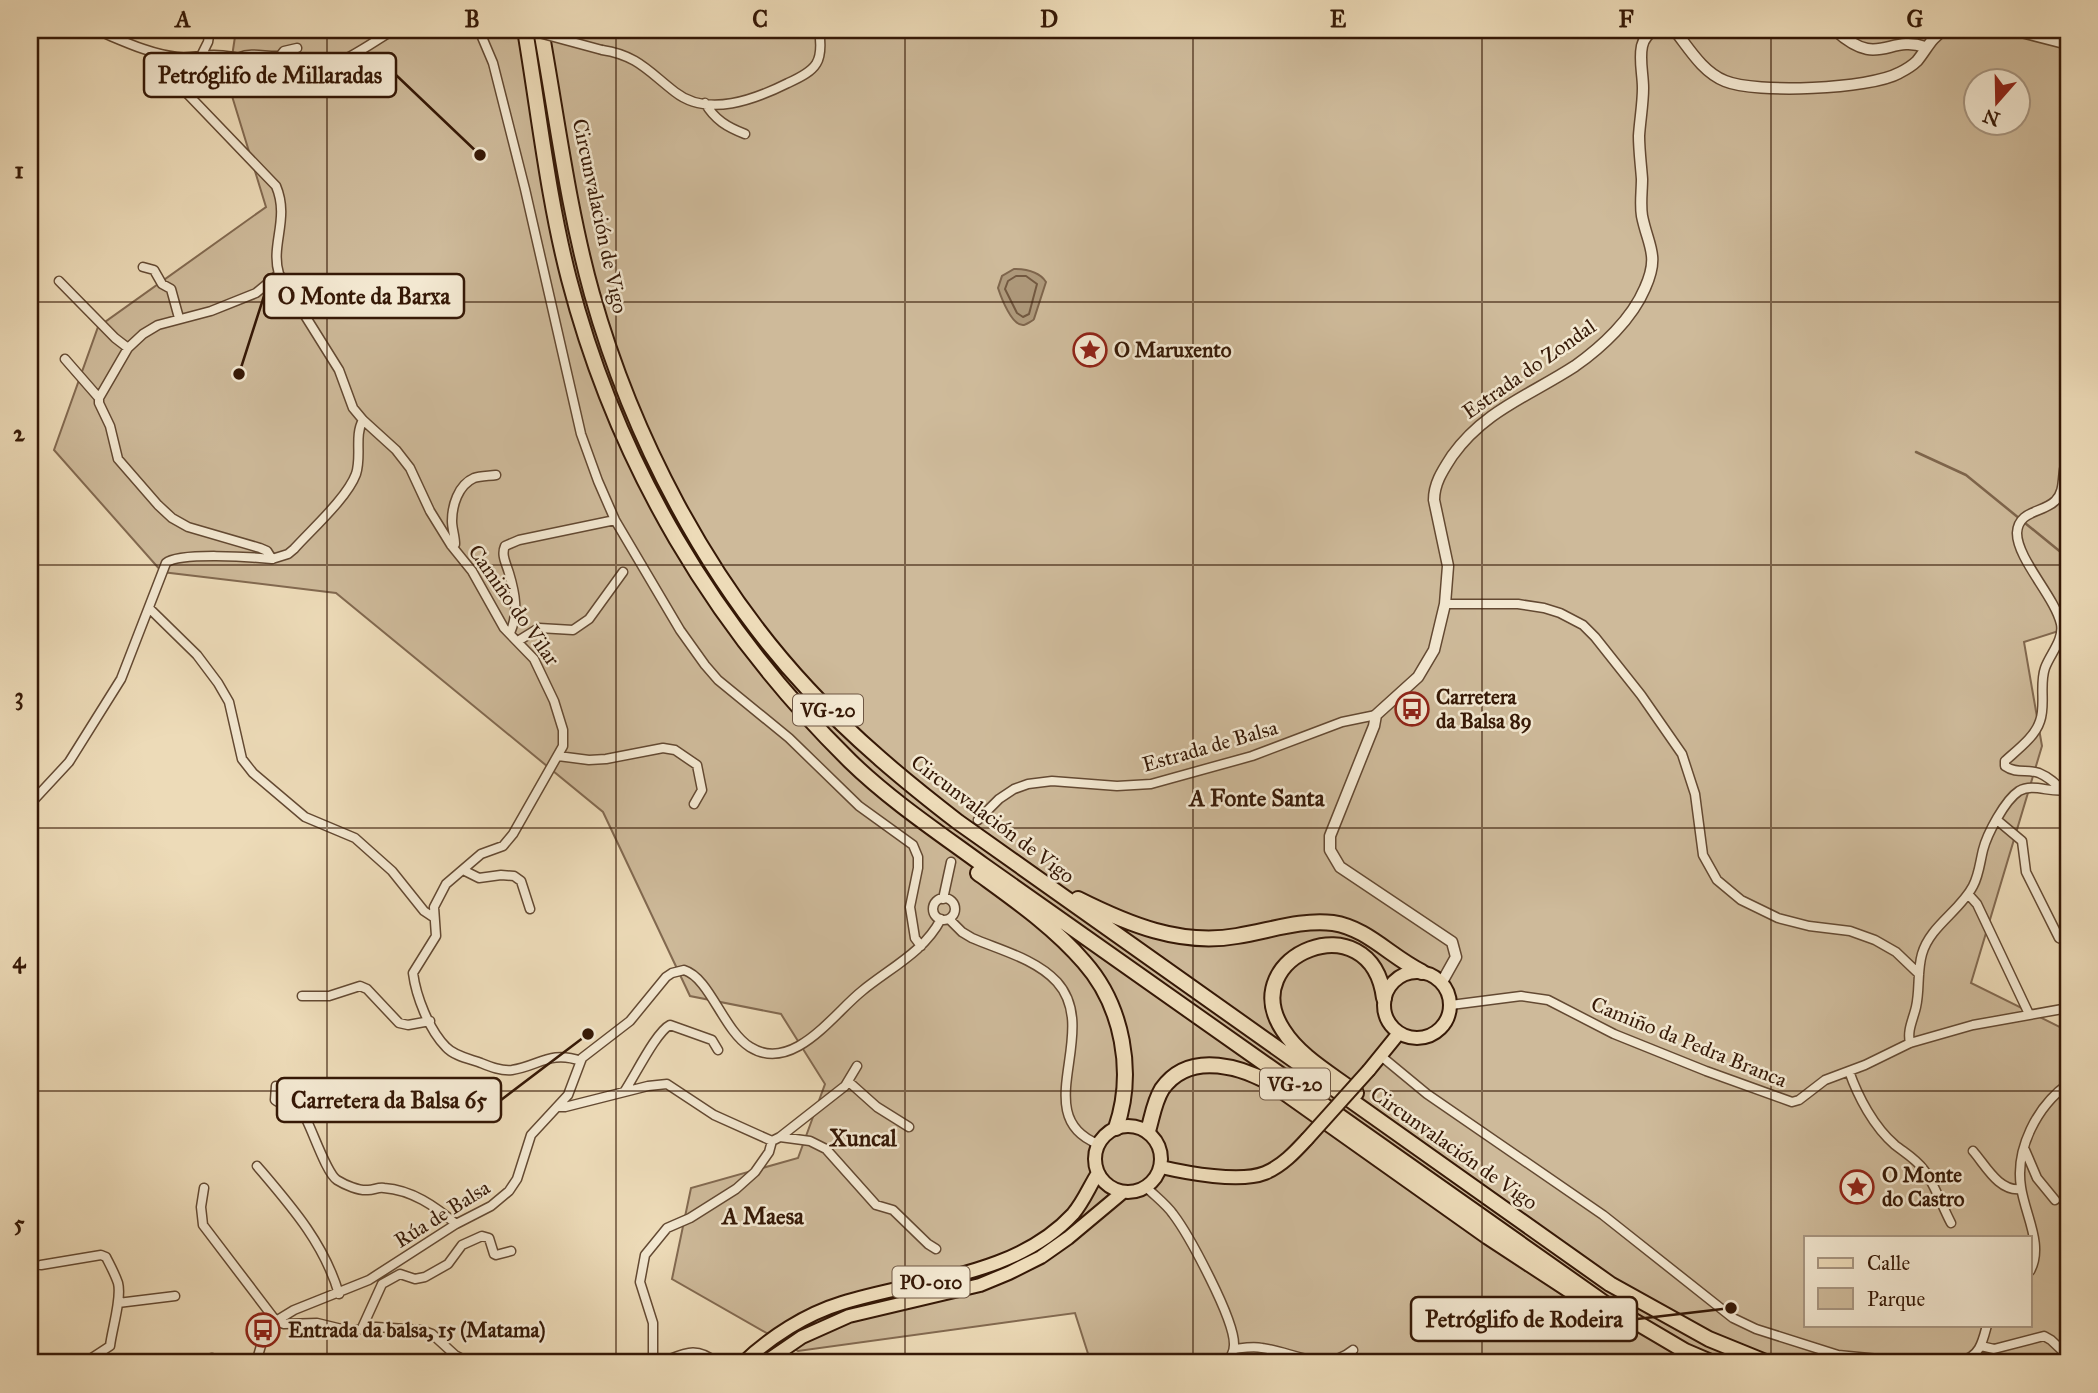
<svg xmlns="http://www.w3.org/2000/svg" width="2098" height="1393" viewBox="0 0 2098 1393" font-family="'IM FELL Great Primer',serif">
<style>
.green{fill:#ceba9a;stroke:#826950;stroke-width:2;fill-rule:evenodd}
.water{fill:#ae997b;stroke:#7e654c;stroke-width:2}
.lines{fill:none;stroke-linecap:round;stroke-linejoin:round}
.shore{stroke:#725840;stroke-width:2}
.stream{stroke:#7e654c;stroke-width:2.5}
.minor-tunnel{stroke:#c8b494;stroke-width:8;stroke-dasharray:8 4;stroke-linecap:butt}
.minor-casing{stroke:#634932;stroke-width:11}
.tertiary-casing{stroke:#634932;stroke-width:13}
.primary-casing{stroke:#351806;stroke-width:16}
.motorway-casing{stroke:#351806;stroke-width:18}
.minor{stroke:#f3e8d1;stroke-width:8}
.tertiary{stroke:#f3e8d1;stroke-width:10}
.primary{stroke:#eddbb8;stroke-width:12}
.motorway{stroke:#eddbb8;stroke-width:14}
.minor-bridge-casing{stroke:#634932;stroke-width:11;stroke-linecap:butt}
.primary-bridge-casing{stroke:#351806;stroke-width:16;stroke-linecap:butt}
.minor-bridge{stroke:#f3e8d1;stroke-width:8}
.primary-bridge{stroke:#eddbb8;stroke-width:12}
.grid{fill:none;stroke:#351806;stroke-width:2;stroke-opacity:0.55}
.labels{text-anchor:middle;stroke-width:5;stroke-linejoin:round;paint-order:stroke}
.shield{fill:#f3e8d1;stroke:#6e5643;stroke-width:2}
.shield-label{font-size:19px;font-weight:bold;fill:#351806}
.street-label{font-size:21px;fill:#351806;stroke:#f3e8d1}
.poi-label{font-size:21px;font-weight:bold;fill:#351806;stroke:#f3e8d1;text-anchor:start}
.neighbourhood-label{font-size:23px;font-weight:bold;fill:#351806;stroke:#f3e8d1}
.leader{fill:none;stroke:#351806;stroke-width:2.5}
.callout-dot{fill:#351806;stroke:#f3e8d1;stroke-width:2.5}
.callout{fill:#f3e8d1;stroke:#351806;stroke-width:2.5}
.callout-label{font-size:23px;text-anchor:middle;font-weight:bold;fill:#351806}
.neatline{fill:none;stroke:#351806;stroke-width:2.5}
.grid-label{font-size:23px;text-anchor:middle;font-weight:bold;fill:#351806}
</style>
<rect width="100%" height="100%" fill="#eddbb8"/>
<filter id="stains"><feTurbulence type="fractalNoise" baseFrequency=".00286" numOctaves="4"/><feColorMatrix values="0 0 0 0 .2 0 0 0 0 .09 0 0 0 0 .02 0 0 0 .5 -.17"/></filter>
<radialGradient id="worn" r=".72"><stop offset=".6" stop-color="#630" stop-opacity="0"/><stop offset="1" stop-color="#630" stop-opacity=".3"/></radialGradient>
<path class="green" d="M 236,30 L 2068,30 L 2068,628 L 2024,642 L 2042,746 L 1971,983 L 2068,1031 L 2068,1363 L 1091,1363 L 1075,1313 L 798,1351 L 672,1279 L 691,1188 L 798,1158 L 825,1084 L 781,1014 L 690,996 L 603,812 L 336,593 L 162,572 L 54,450 L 98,327 L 266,207 L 228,83 ZM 1976,80 L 2018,80 L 2018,122 L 1976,122 ZM 1806,1237 L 2030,1237 L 2030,1325 L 1806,1325 Z"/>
<path class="water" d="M 1014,269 C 1025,269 1039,271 1046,282 L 1034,319 C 1034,320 1025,325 1024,325 C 1012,327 1001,297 998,288 L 1002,276 Z"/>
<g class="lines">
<path class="shore" d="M 1016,276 L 1026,276 L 1037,284 L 1029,314 L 1023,317 L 1017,313 L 1005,289 L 1008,281 Z"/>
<path class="stream" d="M 1916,452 L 1966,475 L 2068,558"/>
<path class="minor-tunnel" d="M 951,862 L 978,820"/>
<defs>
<path id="minor" d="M 96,30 C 121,40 149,54 177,57 C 189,59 202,55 214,55 C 221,55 228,56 235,57 C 248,58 258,68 270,71 C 316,85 356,53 393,30
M 479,30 L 493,63 L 525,189 L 581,434 L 598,481 L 615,520 L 680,630 L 705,665 L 718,680 L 789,738 L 859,806 L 913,845 L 918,857 L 918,868 L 910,907 L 915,938 L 921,946
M 602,50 C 637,55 649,72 675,92 C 708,118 756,99 788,83 C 817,70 824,62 819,30
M 201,56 L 208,42 L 210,30
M 240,57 C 251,52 267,57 280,56 L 284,51 L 297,48
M 179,58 L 177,83 L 276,186 C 290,219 270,245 279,274 L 339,370 L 353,408 L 363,420 L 396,450 L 410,468 L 430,511 L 451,545 L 472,571 L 504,628 L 534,659 L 554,701 L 563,730 L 563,746 L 513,834 L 503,846 L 481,854 L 446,884 L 434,907 L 436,936 L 413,973 C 416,996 429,1030 446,1047 C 454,1056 470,1059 481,1063 C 491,1067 501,1071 512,1070 C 539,1066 550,1050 581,1061
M 705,103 C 715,120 727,127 745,134
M 143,267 L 154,270 L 162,284 L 171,289 L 179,318
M 279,274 L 256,293 L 211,311 L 158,325 L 143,334 L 128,348 L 99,398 L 99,403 L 110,426 L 118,459 L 158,505 L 172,518 L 188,527 L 260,548 L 267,551 L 272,559 L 288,554 L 294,549 C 312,529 347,498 356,474 C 362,456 354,436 363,420
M 59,281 L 115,338 L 128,348
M 65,359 L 99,398
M 451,545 L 455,544 C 455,536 452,529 452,521 C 452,506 458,485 474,478 C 480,476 490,476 496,475
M 1445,604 L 1518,604 L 1544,608 L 1560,613 L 1583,625 L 1595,637 L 1641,695 L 1682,754 L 1695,794 L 1703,855 L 1717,880 L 1741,900 L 1778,918 L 1809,926 L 1850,931 L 1875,940 L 1896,952 L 1919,974
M 150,609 L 197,655 L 218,683 L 229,702 L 242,759 L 253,773 L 305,817 L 355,838 L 392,871 L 424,911 L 433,917
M 510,633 C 519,613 515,593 509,573 C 506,563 501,555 505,546 L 519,540 L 615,520
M 518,641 L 539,628 L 573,630 L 589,619 L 623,572
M 558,756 L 589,760 L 606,759 L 663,748 L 675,750 L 697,765 L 702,790 L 694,804
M 2063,791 C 2056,784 2049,777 2039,773 C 2027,769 2016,774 2005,766 L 2005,761 C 2017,750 2035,737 2040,721 C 2046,705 2039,685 2045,668 C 2050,654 2064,640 2061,624 C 2055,597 2017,559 2017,533 C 2018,510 2043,513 2055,501 C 2067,490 2060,470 2068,456
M 30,804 L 69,762 L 121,679 L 166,563 C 179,552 252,557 272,559
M 978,820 L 999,799 L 1014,789 L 1028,784 L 1052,781 L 1117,786 L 1151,784 L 1252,756 L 1342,722 L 1376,715
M 1997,820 L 2022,841 L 2026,872 L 2059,938 L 2068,942
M 463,870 L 479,878 L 501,875 L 514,876 L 521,881 L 530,909
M 1968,894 L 1977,904 L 2029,1014
M933 909a11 11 0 1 1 22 0a11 11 0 1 1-22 0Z
M 943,899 L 951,862
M 949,919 L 962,932 L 972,938 C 1000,950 1036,959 1057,982 C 1102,1032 1027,1116 1098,1144
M 302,996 L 329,996 L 360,986 L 367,989 L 399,1023 L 408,1025 L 430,1021
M 1451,1005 L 1521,996 L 1548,1000 L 1614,1034 L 1706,1071 L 1792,1102 L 1799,1100 L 1825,1080 L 1865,1065 L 1910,1043 L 1973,1025 L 2068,1008
M 1910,1043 C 1907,1030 1913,1020 1916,1007 C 1920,990 1917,971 1922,954 C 1930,926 1960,911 1973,886 C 1979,875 1980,862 1983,850 C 1987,834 2005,800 2019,791 C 2033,783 2050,793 2066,790
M 1381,1056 L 1427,1094 L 1603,1215 L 1733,1318 L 1756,1329 L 1838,1355 L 1920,1363
M 1849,1071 C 1858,1097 1874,1127 1895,1145 C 1905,1153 1916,1159 1924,1170 C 1935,1185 1942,1206 1951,1223
M 849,1082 L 877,1107 L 909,1127
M 276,1086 L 275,1100 C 284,1108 296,1103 303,1113 C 312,1128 326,1173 337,1180 C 345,1185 359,1191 368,1190 C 374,1190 378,1187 384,1188 C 412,1190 435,1206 456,1224
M 624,1092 C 635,1076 656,1032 670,1025 L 712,1040 L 718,1050
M 557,1107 L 565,1107 L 648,1086 L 667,1084 L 714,1115 L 772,1141
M 780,1137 L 845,1086 L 857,1066
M 2025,1150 L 2037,1178 L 2055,1200
M 1973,1151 C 1986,1166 1999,1192 2021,1189
M 257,1166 C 291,1206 324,1243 339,1294
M 1146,1187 C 1155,1196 1166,1204 1173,1214 C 1189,1235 1235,1320 1234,1345 C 1234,1353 1230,1359 1224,1363
M 204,1188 L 201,1207 L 203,1225 L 276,1321
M 41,1265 L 101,1255 L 106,1257 C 110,1265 115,1274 118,1283 C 122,1298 112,1329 110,1346 L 84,1363
M 2030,1271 C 2044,1245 2025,1215 2021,1187 C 2015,1149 2037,1106 2068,1084
M 118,1303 L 175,1296
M 276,1321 L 284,1324 L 317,1323 L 350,1331 L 376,1327 L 421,1330 L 432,1334 L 455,1355 L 470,1363
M 362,1328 L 382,1284 L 400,1274 L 415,1279 L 425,1277 L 448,1264 L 462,1245 L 482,1236 L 489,1238 L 494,1254 L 496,1255 L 511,1251
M 1981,1346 L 1994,1349 L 2044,1336 L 2051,1340 L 2068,1356
M 1234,1349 C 1243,1348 1253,1346 1262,1348 C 1294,1352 1324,1374 1353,1350
M 256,1363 L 264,1335 L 276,1321 L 294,1310 L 369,1280 L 456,1224 L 491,1206 L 509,1191 L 517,1179 L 531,1135 L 568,1095 L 582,1058 L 630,1021 L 666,977 L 672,973 L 684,970 C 710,978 723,1030 750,1047 C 793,1074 834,1013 862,991 C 890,968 924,952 941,919
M 653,1363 L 653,1323 L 640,1282 L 645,1255 L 667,1228 L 690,1218 L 736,1189 L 755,1172 L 769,1152 L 772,1141 L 780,1137 L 810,1141 L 826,1149 L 876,1205 L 893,1210 L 928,1244 L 936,1249
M 660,1363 C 684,1354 695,1345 717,1363
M 1945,1363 C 1951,1361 1956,1361 1962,1360 C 1980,1357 1983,1340 1987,1325"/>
<path id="tertiary" d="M 1671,30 L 1676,32 C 1690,50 1703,72 1725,81 C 1756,94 1870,89 1899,73 C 1905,70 1913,65 1917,61 C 1927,49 1931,37 1945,30
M 1835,30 C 1879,70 1888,34 1925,47
M 2014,30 L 2068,44
M 1442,982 L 1456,957 L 1452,942 L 1340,867 L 1330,850 L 1330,836 L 1374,726 L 1376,715 L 1418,677 L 1434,650 L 1445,604 L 1448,566 L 1434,500 C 1434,483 1443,470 1452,456 C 1485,410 1529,396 1575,366 C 1602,347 1632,319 1645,288 C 1660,255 1648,246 1642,216 C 1640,204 1642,191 1642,179 C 1641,165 1639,150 1639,136 C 1640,120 1643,104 1643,88 C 1643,74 1639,60 1642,46 C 1644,38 1648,33 1655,30
M 30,1358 L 34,1363
M 198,1363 L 212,1359 L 229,1363"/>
<path id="primary" d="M1384 1005a33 33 0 1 1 66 0a33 33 0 1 1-66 0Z
M 1369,1070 L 1399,1033
M1095 1159a33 33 0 1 1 66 0a33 33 0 1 1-66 0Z
M 1161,1167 C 1187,1173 1240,1183 1265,1173 C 1282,1166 1295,1152 1307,1139
M 743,1363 C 770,1337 806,1314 842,1303 C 918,1279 1015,1277 1073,1214 C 1084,1201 1089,1187 1098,1173
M 764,1363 L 802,1337 L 849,1316 L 980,1285 L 1009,1273 L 1041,1257 L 1068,1238 L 1123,1192"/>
<path id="motorway" d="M 525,30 C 539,113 548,198 569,279 C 617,464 714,627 850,761 C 890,800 938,832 983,865 L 1607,1305 L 1685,1351 L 1713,1363
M 541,30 C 557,118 568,208 592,294 C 632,436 707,581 808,689 C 854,739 905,781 958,822 L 1610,1284 L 1709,1339 L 1768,1363
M 978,873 C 1015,900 1054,927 1084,962 C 1123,1006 1135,1073 1116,1128
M 1078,899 C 1128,924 1180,946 1237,936 C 1269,931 1301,919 1333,923 C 1367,928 1391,957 1422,972
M 1356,1093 C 1331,1074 1300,1057 1283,1030 C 1234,955 1371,900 1384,998
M 1148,1131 C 1152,1118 1154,1102 1162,1089 C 1190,1049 1245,1067 1278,1088 L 1488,1237 L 1598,1309"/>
</defs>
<use href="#minor" class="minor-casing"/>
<use href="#tertiary" class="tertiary-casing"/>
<use href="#primary" class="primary-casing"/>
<use href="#motorway" class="motorway-casing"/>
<use href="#minor" class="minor"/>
<use href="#tertiary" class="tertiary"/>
<use href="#primary" class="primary"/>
<use href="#motorway" class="motorway"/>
<defs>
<path id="minor-bridge" d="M 528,30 L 602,50"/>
<path id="primary-bridge" d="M 1307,1139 L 1369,1070"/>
</defs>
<use href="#minor-bridge" class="minor-bridge-casing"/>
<use href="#primary-bridge" class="primary-bridge-casing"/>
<use href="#minor-bridge" class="minor-bridge"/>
<use href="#primary-bridge" class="primary-bridge"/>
</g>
<path class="grid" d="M 327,30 L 327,1363M 616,30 L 616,1363M 905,30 L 905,1363M 1193,30 L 1193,1363M 1482,30 L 1482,1363M 1771,30 L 1771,1363M 30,302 L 2068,302M 30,565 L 2068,565M 30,828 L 2068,828M 30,1091 L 2068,1091"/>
<defs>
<symbol id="sight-ring" viewBox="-11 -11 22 22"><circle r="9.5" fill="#f3e8d1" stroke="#8f2418" stroke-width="1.5"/><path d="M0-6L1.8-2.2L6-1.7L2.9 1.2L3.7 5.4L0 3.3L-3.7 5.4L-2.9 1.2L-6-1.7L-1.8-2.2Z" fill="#8f2418"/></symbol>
<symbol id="bus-ring" viewBox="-11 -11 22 22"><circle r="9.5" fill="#f3e8d1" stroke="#8f2418" stroke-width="1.5"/><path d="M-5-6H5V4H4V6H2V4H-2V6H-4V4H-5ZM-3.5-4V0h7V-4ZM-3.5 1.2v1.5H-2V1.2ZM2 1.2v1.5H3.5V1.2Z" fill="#8f2418"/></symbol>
</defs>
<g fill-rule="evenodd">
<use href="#sight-ring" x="1071" y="331" width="38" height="38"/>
<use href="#bus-ring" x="1393" y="690" width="38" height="38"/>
<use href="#sight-ring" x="1838" y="1168" width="38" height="38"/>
<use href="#bus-ring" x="244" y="1311" width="38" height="38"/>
</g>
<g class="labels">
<g class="shield">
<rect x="793" y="694.5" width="70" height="31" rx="5"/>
<rect x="1260" y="1068.5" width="70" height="31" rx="5"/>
<rect x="892.5" y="1266.5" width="77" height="31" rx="5"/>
</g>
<g class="shield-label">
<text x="828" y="717">VG-20</text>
<text x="1295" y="1091">VG-20</text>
<text x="931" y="1289">PO-010</text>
</g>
<g class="street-label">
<text transform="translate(600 216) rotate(78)" y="7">Circunvalación de Vigo</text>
<text transform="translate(1529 369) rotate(-35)" y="7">Estrada do Zondal</text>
<text transform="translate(514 605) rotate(55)" y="7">Camiño do Vilar</text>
<text transform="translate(1210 746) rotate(-16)" y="7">Estrada de Balsa</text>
<text transform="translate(993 819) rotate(37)" y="7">Circunvalación de Vigo</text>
<text transform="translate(1689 1042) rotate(22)" y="7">Camiño da Pedra Branca</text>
<text transform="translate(1454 1148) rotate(35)" y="7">Circunvalación de Vigo</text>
<text transform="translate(442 1214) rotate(-32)" y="7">Rúa de Balsa</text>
</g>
<g class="poi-label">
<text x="1114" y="357">O Maruxento</text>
<text x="1436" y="704">Carretera<tspan x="1436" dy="24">da Balsa 89</tspan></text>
<text x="1882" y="1182">O Monte<tspan x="1882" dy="24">do Castro</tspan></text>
<text x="288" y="1337">Entrada da balsa, 15 (Matama)</text>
</g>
<g class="neighbourhood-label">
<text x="1257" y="806">A Fonte Santa</text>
<text x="863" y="1146">Xuncal</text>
<text x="763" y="1224">A Maesa</text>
</g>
</g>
<path class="leader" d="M480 155L396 75M239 374L264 296M588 1034L501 1100M1731 1308L1637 1319"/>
<g class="callout-dot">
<circle cx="480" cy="155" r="7"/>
<circle cx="239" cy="374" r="7"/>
<circle cx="588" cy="1034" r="7"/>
<circle cx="1731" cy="1308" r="7"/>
</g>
<g class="callout">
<rect x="144" y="53" width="252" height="44" rx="7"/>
<rect x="264" y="274" width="200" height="44" rx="7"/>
<rect x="277" y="1078" width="224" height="44" rx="7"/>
<rect x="1411" y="1297" width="226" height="44" rx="7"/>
</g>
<g class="callout-label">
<text x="270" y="83">Petróglifo de Millaradas</text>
<text x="364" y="304">O Monte da Barxa</text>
<text x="389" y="1108">Carretera da Balsa 65</text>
<text x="1524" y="1327">Petróglifo de Rodeira</text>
</g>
<rect width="2098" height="1393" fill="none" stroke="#eddbb8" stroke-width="77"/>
<rect x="1804" y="1236" width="228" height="91" fill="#f3e8d1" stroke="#a79580" stroke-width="2"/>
<rect x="1818" y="1258" width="35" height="10" fill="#eddbb8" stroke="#a79580" stroke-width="2"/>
<text x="1867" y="1270" font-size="21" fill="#351806">Calle</text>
<rect x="1818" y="1288" width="35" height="21" fill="#ceba9a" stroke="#a79580" stroke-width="2"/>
<text x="1867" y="1306" font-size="21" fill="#351806">Parque</text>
<g transform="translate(1997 102) rotate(200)"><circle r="33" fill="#f3e8d1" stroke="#a79580" stroke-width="2"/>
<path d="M0-5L12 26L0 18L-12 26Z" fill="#8f2418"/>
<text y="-10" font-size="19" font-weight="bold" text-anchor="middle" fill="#351806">N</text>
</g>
<rect x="38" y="38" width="2022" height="1316" class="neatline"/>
<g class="grid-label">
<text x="183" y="27">A</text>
<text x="472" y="27">B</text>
<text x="760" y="27">C</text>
<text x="1049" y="27">D</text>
<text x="1338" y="27">E</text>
<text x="1626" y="27">F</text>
<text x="1915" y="27">G</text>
<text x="19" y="178">1</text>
<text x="19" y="441">2</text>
<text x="19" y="704">3</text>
<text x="19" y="968">4</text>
<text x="19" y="1231">5</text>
</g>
<rect width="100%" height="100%" filter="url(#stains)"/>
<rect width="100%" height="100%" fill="url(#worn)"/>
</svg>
